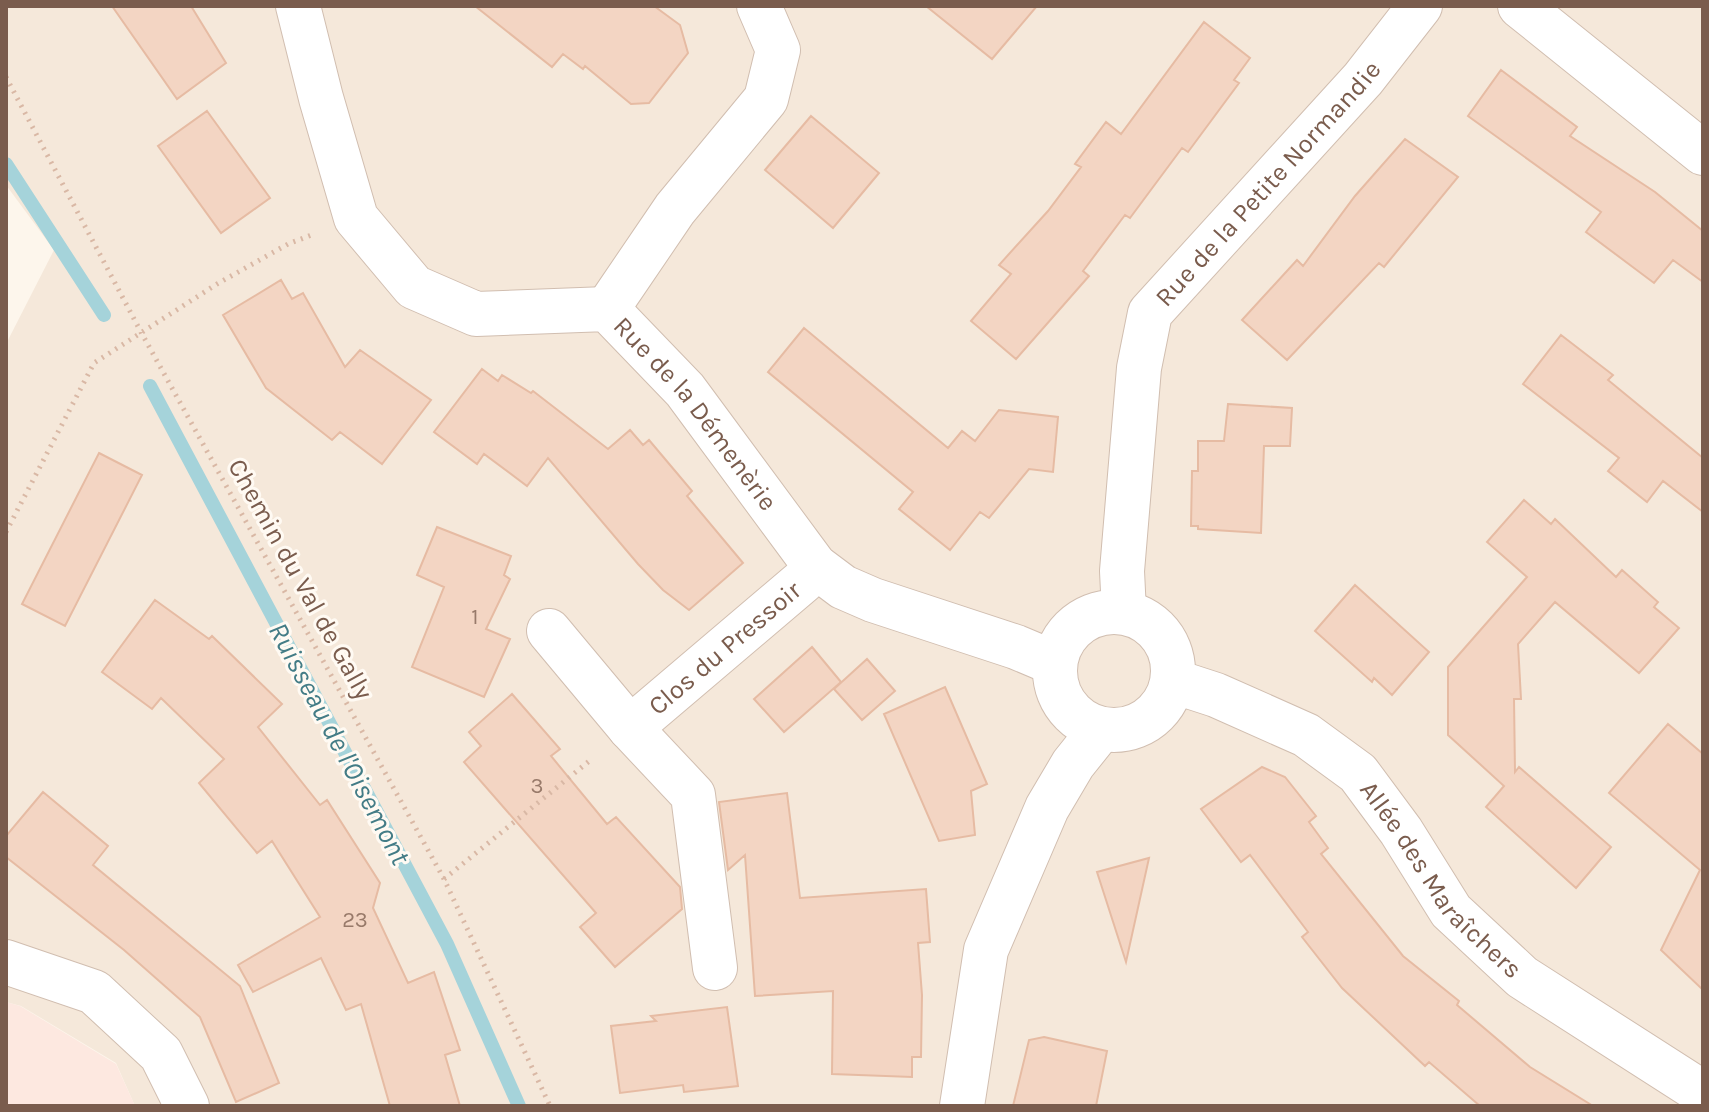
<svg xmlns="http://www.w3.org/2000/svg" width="1709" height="1112" viewBox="0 0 1709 1112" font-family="Karla,sans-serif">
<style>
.residential{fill:#f5e8da}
.commercial{fill:#fde8e0}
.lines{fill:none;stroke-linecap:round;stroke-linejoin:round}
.stream{stroke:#a5d3da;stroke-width:14}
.building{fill:#f3d5c3;stroke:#e6bba3;stroke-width:2}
.street-casing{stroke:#d1beb0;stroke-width:46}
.path{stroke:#d9b8a5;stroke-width:5;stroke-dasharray:2 6;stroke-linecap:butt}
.street{stroke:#fff;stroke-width:44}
.labels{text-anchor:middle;stroke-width:6;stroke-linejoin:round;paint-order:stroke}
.number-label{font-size:22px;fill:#987a6a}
.street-label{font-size:26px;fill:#7a5c4d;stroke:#fffaf3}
.water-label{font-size:28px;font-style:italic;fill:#437c86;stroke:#fffaf3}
</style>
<rect width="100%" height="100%" fill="#fdf6ec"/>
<path class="residential" d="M 6,6 L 1703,6 L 1703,1106 L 135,1106 L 116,1063 L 21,1006 L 6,1002 L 6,344 L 54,250 L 6,185 Z"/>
<path class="commercial" d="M 6,1002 L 20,1006 L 116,1064 L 135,1106 L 6,1106 Z"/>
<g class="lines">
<path class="stream" d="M 6,164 L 104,315
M 150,386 L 447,944 L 519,1106"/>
</g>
<path class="building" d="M 112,6 L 191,6 L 226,63 L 177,99 Z
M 475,6 L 654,6 L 680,25 L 688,53 L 649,103 L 631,104 L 585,66 L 583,69 L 563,54 L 552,67 Z
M 926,6 L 1037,6 L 992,59 Z
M 1204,22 L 1250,58 L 1234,80 L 1239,83 L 1188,152 L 1182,148 L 1130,218 L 1125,215 L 1083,271 L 1089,276 L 1016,359 L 971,321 L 1011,274 L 999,265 L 1048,211 L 1081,167 L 1075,164 L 1106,122 L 1121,134 Z
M 1501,70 L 1577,127 L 1570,136 L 1655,192 L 1703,231 L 1703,282 L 1673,260 L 1654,283 L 1586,232 L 1601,212 L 1468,116 Z
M 207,111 L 270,198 L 221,233 L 158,146 Z
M 811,116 L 879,173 L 833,228 L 765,170 Z
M 1405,139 L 1458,177 L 1384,267 L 1379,263 L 1287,360 L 1242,320 L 1297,260 L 1303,266 L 1355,196 Z
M 281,280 L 292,299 L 303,293 L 345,367 L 360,350 L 431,400 L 382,464 L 340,432 L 332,440 L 266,388 L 223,315 Z
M 804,328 L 948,448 L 962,431 L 975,441 L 999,410 L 1058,417 L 1053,472 L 1029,469 L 989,518 L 980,512 L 950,550 L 899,509 L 913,492 L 768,372 Z
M 1561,335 L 1613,375 L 1608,380 L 1703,458 L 1703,512 L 1663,481 L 1647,502 L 1608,471 L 1619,458 L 1523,384 Z
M 482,369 L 498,381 L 502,375 L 531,393 L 533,391 L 608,449 L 630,430 L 643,445 L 649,440 L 692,491 L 687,496 L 743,563 L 689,610 L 663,590 L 638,564 L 548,458 L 527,486 L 484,454 L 477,464 L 434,432 Z
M 1228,404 L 1292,408 L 1290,446 L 1264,446 L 1261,533 L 1198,529 L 1198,526 L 1191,526 L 1192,471 L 1198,471 L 1198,441 L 1224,441 Z
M 99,453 L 142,475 L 65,626 L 22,604 Z
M 1524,500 L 1551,524 L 1555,519 L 1616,577 L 1622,570 L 1658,602 L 1654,607 L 1679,628 L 1639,673 L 1555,602 L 1518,644 L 1521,699 L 1514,699 L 1515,772 L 1519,767 L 1611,847 L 1576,888 L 1486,807 L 1504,786 L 1448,735 L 1448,667 L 1527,577 L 1487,542 Z
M 437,527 L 511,556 L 504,575 L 510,579 L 486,629 L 510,639 L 484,697 L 412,667 L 444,587 L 417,575 Z
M 1355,585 L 1429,652 L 1392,695 L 1374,678 L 1372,682 L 1315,631 Z
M 155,600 L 209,639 L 212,636 L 282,704 L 258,727 L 320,805 L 327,800 L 380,883 L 373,908 L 408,983 L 434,972 L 460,1050 L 445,1055 L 460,1106 L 390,1106 L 361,1004 L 346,1010 L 321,958 L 253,992 L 238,965 L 320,917 L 272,841 L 257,853 L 199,783 L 224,759 L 161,698 L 152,709 L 102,672 Z
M 812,647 L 841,682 L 784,732 L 754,699 Z
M 867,659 L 895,691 L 862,720 L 834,689 Z
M 945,687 L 987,784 L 971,791 L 975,835 L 939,841 L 884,714 Z
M 512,694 L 560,749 L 551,756 L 607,824 L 616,817 L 680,887 L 682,909 L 615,967 L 580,927 L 596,913 L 464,762 L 481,746 L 469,732 Z
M 1668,724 L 1703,754 L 1703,990 L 1661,950 L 1700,870 L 1609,793 Z
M 1262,767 L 1285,777 L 1316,816 L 1309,822 L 1328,848 L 1321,854 L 1403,956 L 1459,1001 L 1457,1005 L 1530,1067 L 1593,1106 L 1480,1106 L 1429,1062 L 1425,1066 L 1342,988 L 1302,937 L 1308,932 L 1250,855 L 1241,862 L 1201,809 Z
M 43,792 L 108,846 L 93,865 L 240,986 L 279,1083 L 236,1102 L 200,1017 L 124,950 L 6,857 L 6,836 Z
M 787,793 L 800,898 L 926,889 L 930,942 L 918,943 L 922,995 L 921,1057 L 912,1057 L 912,1077 L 832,1074 L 833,991 L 755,996 L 745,855 L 728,870 L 719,802 Z
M 1149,858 L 1126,962 L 1097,872 Z
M 727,1007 L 738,1086 L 684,1092 L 683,1085 L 620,1093 L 611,1026 L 656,1021 L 651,1016 Z
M 1044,1037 L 1107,1051 L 1096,1106 L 1013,1106 L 1029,1040 Z"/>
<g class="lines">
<defs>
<g id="street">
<path id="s1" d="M 298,6 L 321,98 L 356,218 L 414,287 L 476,314 L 607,309 L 685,390 L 815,566 L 843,587 L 873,600 L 1016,647 L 1054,663"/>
<path d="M 1520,6 L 1703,153"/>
<path d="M 607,309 L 675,209 L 766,99 L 778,50 L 759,6"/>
<circle cx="1114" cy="671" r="59"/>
<path id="s2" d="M 1124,612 L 1122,571 L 1139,368 L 1150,313 L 1363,79 L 1420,6"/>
<path d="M 549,631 L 630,728 L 693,795 L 715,968"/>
<path id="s3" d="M 1173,681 L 1216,695 L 1306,735 L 1358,773 L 1401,831 L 1451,911 L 1522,977 L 1703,1093"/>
<path id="s4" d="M 630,728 L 803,581 L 815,566"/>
<path d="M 6,962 L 94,992 L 161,1054 L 187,1106"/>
<path d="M 962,1106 L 986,950 L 1047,808 L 1073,764 L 1101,729"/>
</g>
</defs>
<use href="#street" class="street-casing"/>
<path class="path" d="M 6,77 L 142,334 L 444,879 L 550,1106
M 6,532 L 94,363 L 217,284 L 288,244 L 314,234
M 444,879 L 593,758"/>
<use href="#street" class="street"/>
</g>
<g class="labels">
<g class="number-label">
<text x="475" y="624">1</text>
<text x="537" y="793">3</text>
<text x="355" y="927">23</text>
</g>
<g class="street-label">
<text dy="9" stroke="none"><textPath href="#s2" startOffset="476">Rue de la Petite Normandie</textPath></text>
<text dy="9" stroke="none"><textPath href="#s1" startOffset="646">Rue de la Démenèrie</textPath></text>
<text transform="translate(301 579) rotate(61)" y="9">Chemin du Val de Gally</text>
<text dy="9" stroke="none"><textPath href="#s4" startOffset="124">Clos du Pressoir</textPath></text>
<text dy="9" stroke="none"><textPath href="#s3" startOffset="344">Allée des Maraîchers</textPath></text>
</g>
<g class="water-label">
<text transform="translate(340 743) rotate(62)" y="10">Ruisseau de l'Oisemont</text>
</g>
</g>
<rect width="1709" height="1112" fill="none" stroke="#7a5c4d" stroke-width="16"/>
</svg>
